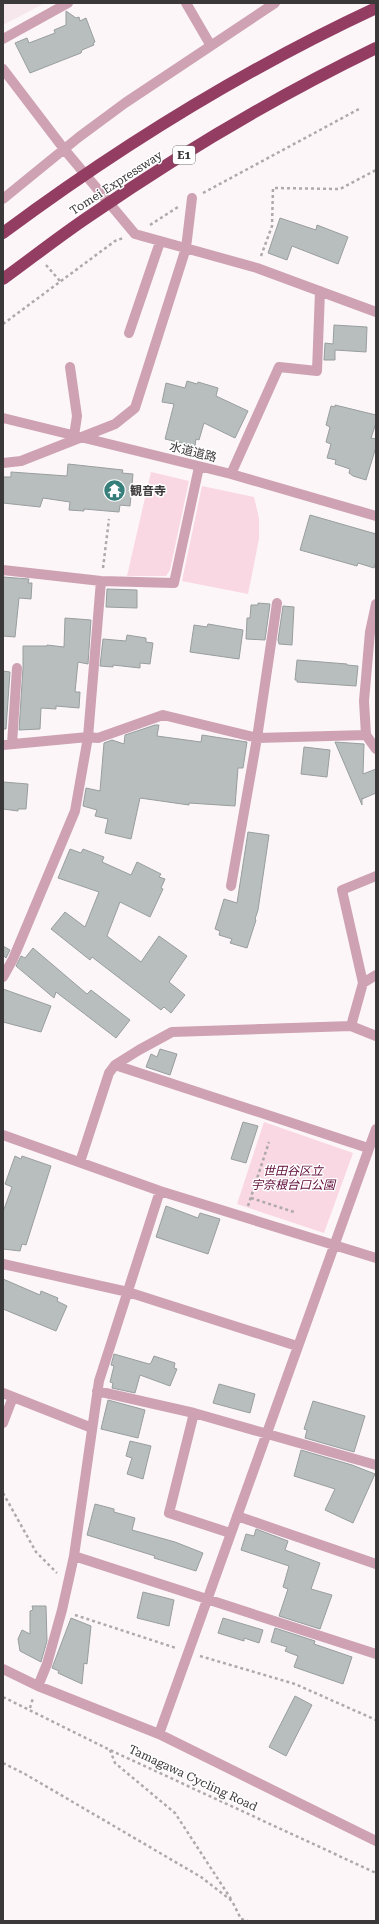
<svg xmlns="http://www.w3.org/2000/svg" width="379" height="1924" viewBox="0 0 379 1924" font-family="'Roboto Serif','Noto Sans JP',serif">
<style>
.built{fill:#f6e7ec}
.green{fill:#f9d7e3}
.building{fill:#b8bebe;stroke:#989e9e}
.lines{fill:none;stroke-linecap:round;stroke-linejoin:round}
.path{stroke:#aea9aa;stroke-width:2.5;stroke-dasharray:3 3;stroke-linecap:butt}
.minor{stroke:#cea2b2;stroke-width:10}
.highway{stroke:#933d63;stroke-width:12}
.labels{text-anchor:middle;stroke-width:3;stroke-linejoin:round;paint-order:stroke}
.shield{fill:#fff;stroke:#767474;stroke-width:1}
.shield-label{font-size:11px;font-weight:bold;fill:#3b3839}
.street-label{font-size:12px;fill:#3b3839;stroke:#fff}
.poi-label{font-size:12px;font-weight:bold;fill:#3b3839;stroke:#fff;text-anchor:start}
.park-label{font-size:12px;font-style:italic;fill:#5f0937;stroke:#fff}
</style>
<rect width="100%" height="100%" fill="#fdf6f8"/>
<path class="built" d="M 3,3 L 45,3 L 3,25 Z"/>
<path class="green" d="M 151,472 L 189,481 L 170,570 L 166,576 L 127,576 Z
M 202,486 L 254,497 L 259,518 L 259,539 L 248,594 L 182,581 Z
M 264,1122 L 353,1153 L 324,1233 L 237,1204 Z"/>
<path class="building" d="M 66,11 L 76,18 L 79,17 L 80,21 L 86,18 L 95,42 L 93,43 L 94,45 L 82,50 L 81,53 L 68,58 L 30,73 L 15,43 L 27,38 L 29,43 L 55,33 L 54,30 L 66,25 Z
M 280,218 L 316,230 L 317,225 L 348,237 L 338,264 L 292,246 L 287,260 L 268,253 Z
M 334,325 L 367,327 L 366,352 L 335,350 L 335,360 L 324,360 L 325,343 L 333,344 Z
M 187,381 L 197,384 L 198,382 L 218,388 L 216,396 L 248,411 L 235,438 L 204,423 L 199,440 L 196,439 L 195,446 L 165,439 L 174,404 L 162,402 L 166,383 L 185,388 Z
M 335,405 L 376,415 L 376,423 L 371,438 L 376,439 L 376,447 L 366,480 L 353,476 L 349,473 L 350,469 L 335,464 L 336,460 L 327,458 L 331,444 L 326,442 L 330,427 L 326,425 L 331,406 L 335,407 Z
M 68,464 L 123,470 L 122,473 L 133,474 L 130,506 L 120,505 L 119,512 L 84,509 L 84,511 L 69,510 L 70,502 L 43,498 L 40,507 L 3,503 L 3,477 L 11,477 L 11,472 L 67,476 Z
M 310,515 L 376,534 L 376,561 L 374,568 L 358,563 L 357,566 L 300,550 Z
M 3,577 L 29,579 L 28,583 L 32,583 L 31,599 L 19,598 L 15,637 L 3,636 Z
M 107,589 L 137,590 L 137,608 L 106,607 Z
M 258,603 L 270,604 L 265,640 L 246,639 L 247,618 L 250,618 L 251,605 L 258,605 Z
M 283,606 L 294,607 L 292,645 L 279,644 L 278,640 Z
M 65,618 L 91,620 L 88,664 L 78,662 L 75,692 L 80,692 L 79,708 L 56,706 L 56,709 L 41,708 L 40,729 L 19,730 L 23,668 L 23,646 L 47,646 L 47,645 L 64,647 Z
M 208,624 L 243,630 L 239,659 L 190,652 L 194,625 L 207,627 Z
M 127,635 L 146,638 L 146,642 L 153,643 L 150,664 L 140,663 L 140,668 L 113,665 L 113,667 L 100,666 L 103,639 L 126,641 Z
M 297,660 L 347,664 L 347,665 L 358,666 L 356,686 L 297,682 L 297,680 L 295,680 Z
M 3,671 L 10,672 L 6,729 L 3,729 Z
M 155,725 L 159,725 L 157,736 L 201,742 L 202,735 L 247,742 L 243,768 L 238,768 L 235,806 L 189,803 L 189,805 L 140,798 L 131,839 L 105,833 L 108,819 L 95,816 L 97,810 L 83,806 L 86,788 L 100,791 L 104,743 L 112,740 L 124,744 L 125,735 Z
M 335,742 L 364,744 L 363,774 L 376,769 L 376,793 L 362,799 L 362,798 L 362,805 Z
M 304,747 L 330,750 L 327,777 L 301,774 Z
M 3,782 L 28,784 L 26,809 L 18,809 L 18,811 L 3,809 Z
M 248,832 L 269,835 L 258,910 L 255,919 L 256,920 L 247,948 L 230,943 L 232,939 L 219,935 L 220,931 L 215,929 L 224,899 L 237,903 Z
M 70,849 L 81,853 L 83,849 L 104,857 L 102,862 L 131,875 L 137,862 L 161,874 L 159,877 L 165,879 L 161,888 L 163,889 L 150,917 L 120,902 L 107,936 L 141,962 L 159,936 L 187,956 L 169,982 L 185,995 L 171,1013 L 164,1007 L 161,1010 L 92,957 L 90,960 L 51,929 L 65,912 L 85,927 L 99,892 L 58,878 Z
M 3,946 L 10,950 L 6,958 L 3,955 Z
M 33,948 L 87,994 L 91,990 L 130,1020 L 116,1038 L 56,992 L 54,998 L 16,966 L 21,956 L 25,958 Z
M 3,989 L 51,1006 L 41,1032 L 3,1022 Z
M 160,1049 L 177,1054 L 170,1075 L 146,1067 L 151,1054 L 157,1057 Z
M 243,1122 L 258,1126 L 246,1163 L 231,1159 Z
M 15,1156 L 21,1159 L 22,1156 L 51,1166 L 26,1245 L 22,1244 L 20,1251 L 3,1249 L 3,1212 L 12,1187 L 5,1184 Z
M 166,1206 L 198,1218 L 200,1213 L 220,1219 L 208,1254 L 156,1237 Z
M 3,1279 L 40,1295 L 41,1291 L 58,1298 L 57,1301 L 67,1306 L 56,1331 L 3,1309 Z
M 114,1354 L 149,1364 L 151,1363 L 154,1356 L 175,1363 L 174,1368 L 177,1369 L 170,1386 L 140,1375 L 135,1393 L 112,1388 L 113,1383 L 110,1382 L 114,1366 L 111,1365 Z
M 219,1384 L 255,1394 L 250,1413 L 213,1403 Z
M 108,1400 L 145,1410 L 138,1438 L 101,1429 Z
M 313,1401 L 365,1416 L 354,1452 L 305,1438 L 307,1430 L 304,1429 Z
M 130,1441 L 151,1446 L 143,1479 L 127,1474 L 132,1458 L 126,1456 Z
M 301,1450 L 352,1465 L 375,1474 L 353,1523 L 325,1510 L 335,1489 L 294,1476 Z
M 95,1504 L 114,1509 L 114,1512 L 135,1518 L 132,1530 L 175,1542 L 203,1553 L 196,1571 L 154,1558 L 155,1556 L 87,1535 Z
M 256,1529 L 288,1541 L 285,1550 L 320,1563 L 311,1589 L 332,1595 L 320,1629 L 279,1616 L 288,1589 L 283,1587 L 289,1566 L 241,1550 L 246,1534 L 254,1536 Z
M 143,1592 L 174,1600 L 169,1626 L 137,1618 Z
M 32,1606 L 46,1606 L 47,1641 L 41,1662 L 20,1651 L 18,1639 L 22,1630 L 30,1634 L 30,1611 L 33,1610 Z
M 71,1618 L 91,1626 L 87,1664 L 84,1663 L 82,1684 L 58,1673 L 59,1671 L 52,1668 Z
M 223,1618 L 263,1630 L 259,1643 L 244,1638 L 244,1641 L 218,1633 Z
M 275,1628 L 315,1641 L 314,1644 L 352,1657 L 343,1684 L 294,1667 L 298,1656 L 285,1651 L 287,1647 L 271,1642 Z
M 295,1696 L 312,1705 L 286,1756 L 269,1747 Z"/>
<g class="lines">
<path class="path" d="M 203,193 L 359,109
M 150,225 L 178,207
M 261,256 L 272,226 L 273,188 L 340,189 L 376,170
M 46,265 L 60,281
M 3,324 L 115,241 L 123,238
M 103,568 L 109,519
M 251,1198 L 294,1212
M 248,1206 L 269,1142
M 3,1493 L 36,1552 L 57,1573
M 75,1615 L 176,1648
M 200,1656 L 295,1684 L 376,1720
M 3,1697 L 110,1750 L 376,1873
M 30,1708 L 33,1698
M 110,1750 L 115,1763 L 175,1813 L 231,1899
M 3,1763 L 25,1774 L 201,1877 L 232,1901 L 241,1919 L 248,1921"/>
<path class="minor" d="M 186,3 L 211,46
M 3,39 L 68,3
M 3,69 L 64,149 L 135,234 L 257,268 L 376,312
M 3,199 L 79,137 L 125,103 L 275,3
M 129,333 L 160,242
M 70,367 L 77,416 L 74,436
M 3,418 L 231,474 L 376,516
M 3,463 L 21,461 L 115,424 L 135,408 L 186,248 L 192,198
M 231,474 L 279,367 L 317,371 L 320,291
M 3,570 L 101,581 L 174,583 L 199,467
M 376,604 L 370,632 L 364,701 L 366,735 L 376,749
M 12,744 L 17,668
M 3,745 L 88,737 L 98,738 L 163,715 L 257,738 L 366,735
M 231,886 L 257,738 L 277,603
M 3,977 L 13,959 L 75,811 L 88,737 L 101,581
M 363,983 L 376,975
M 351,1026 L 363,983 L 342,890 L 376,876
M 115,1065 L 368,1148
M 3,1135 L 160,1191 L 376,1258
M 80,1162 L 109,1073 L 115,1065 L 139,1050 L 172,1032 L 351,1026 L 376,1036
M 3,1264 L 128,1292 L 297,1346
M 97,1391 L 194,1413 L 376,1465
M 3,1393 L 92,1428
M 194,1413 L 169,1513 L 230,1533
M 3,1423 L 13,1397
M 237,1516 L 376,1564
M 74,1556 L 376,1654
M 3,1669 L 38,1686 L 159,1734 L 376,1841
M 38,1686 L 47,1664 L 62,1610 L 74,1556 L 99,1381 L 160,1191
M 159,1734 L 376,1129"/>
<path class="highway" d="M 3,233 C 119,147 245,69 376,8
M 3,279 C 32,258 61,235 91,215 C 181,153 277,96 376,48"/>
</g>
<defs>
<symbol id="temple-disc" viewBox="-11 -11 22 22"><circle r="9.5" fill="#367e79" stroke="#fff"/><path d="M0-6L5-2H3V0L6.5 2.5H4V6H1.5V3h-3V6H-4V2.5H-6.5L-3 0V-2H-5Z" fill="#fff"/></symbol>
</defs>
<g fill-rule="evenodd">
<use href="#temple-disc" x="102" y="478" width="25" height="25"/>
</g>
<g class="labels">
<rect class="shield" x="173" y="146" width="22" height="18" rx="3"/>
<g class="shield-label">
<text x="184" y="159">E1</text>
</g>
<g class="street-label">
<text transform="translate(116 183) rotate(-33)" y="4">Tomei Expressway</text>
<text transform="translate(193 452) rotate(14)" y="4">水道道路</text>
<text transform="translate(193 1778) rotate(25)" y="4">Tamagawa Cycling Road</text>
</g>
<g class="poi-label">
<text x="130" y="495">観音寺</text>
</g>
<g class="park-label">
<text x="293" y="1175">世田谷区立<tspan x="293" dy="14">宇奈根台口公園</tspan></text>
</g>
</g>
<rect width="379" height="1924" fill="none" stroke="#3b3839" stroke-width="8"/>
</svg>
